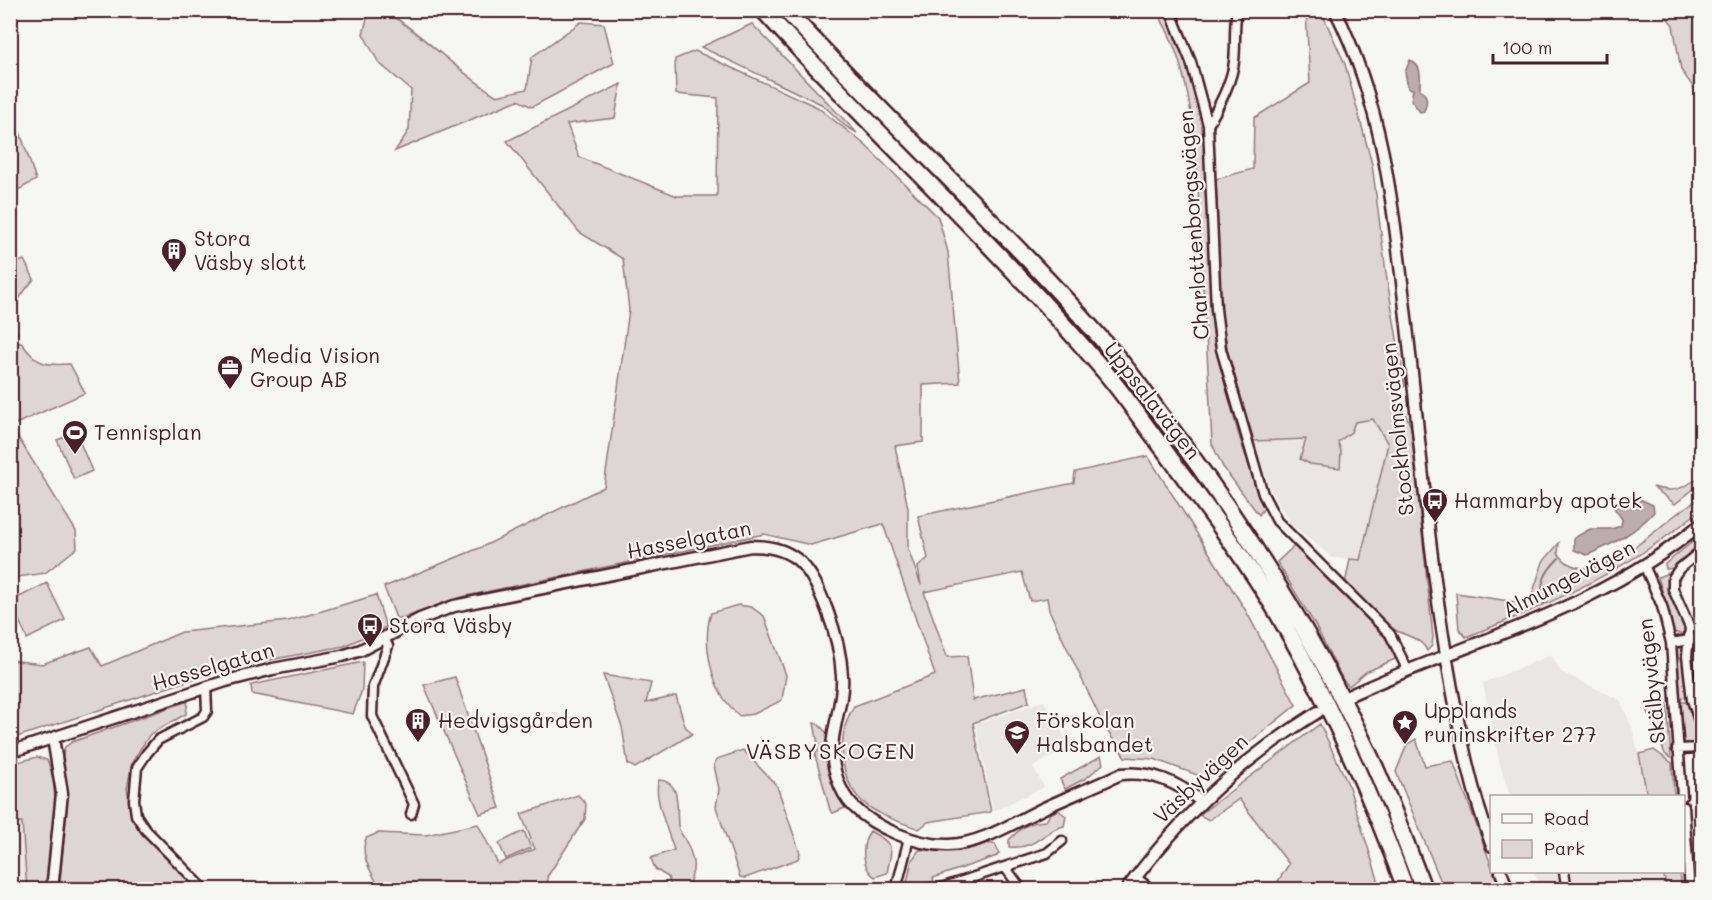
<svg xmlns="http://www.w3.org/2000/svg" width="1712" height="900" viewBox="0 0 1712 900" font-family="Mali,sans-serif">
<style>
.built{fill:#e9e6e3}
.green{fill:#ddd6d5;stroke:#947a80;stroke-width:1.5}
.water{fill:#bbadae;stroke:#8e747a;stroke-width:1.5}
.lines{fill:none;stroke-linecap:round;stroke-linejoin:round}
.stream{stroke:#8e747a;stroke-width:2}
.minor-casing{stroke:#4a1f2b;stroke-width:13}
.tertiary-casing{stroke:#4a1f2b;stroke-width:15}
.motorway-casing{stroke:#4a1f2b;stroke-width:20}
.minor{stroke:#f6f6f2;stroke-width:8}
.tertiary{stroke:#f6f6f2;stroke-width:10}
.motorway{stroke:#f6f6f2;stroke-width:15}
.labels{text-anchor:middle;stroke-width:4.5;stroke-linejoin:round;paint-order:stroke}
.street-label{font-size:21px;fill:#4a1f2b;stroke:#f6f6f2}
.poi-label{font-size:21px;fill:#4a1f2b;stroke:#f6f6f2;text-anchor:start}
.neighbourhood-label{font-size:22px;letter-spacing:1.5px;fill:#4a1f2b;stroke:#f6f6f2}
</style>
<rect width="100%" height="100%" fill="#f6f6f2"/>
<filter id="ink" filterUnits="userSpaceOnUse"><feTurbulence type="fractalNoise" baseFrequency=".0167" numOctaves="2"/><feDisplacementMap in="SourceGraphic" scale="12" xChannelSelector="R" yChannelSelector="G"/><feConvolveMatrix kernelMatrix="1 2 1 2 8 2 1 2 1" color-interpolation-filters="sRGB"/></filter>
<g filter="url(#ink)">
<path class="built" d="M 1373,418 L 1388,444 L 1360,560 L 1333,558 L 1291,524 L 1270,489 L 1254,442 L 1306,439 L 1300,459 L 1310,464 L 1339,468 L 1341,451 L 1338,442 L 1351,432 L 1355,422 Z
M 1551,655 L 1561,672 L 1620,700 L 1633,730 L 1647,796 L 1510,796 L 1499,760 L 1483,683 Z
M 1044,701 L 1070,746 L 1033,767 L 1044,787 L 993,811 L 976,724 Z
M 22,822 L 27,889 L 11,889 L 10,823 Z
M 1534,872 L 1663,872 L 1667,889 L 1540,889 Z"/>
<path class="green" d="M 1156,11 L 1166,11 L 1188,64 L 1203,122 L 1214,344 L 1239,436 L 1264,508 L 1259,515 L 1223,467 L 1212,444 C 1209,381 1205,318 1201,256 C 1197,180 1199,75 1156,11 Z
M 1306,11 L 1321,11 L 1345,64 L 1372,164 L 1387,280 L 1405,386 L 1396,392 L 1411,427 L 1433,637 L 1432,646 L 1427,651 C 1422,638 1406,636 1395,630 C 1379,622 1359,597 1345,584 L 1350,559 L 1360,560 L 1388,444 L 1373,419 L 1355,422 L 1351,432 L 1338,442 L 1341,451 L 1340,468 L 1310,464 L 1300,459 L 1306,439 L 1254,441 L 1228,353 L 1221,309 L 1216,179 L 1253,169 L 1254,118 L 1310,83 Z
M 1662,11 L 1701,11 L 1701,98 L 1681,70 L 1673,25 Z
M 390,14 C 428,39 458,72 497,96 L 527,89 L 532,57 L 581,22 L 604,24 L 614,63 L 532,107 L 518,100 L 395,151 L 409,130 L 411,90 L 379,63 L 363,34 L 368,15 Z
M 752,24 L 857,133 L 845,126 L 823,105 L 701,47 Z
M 695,51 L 817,107 L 864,144 L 938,217 L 948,252 L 960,383 L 923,385 L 923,442 L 895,446 L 908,508 L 908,549 L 921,585 L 918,567 L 928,558 L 918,516 L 1074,483 L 1075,472 L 1148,456 L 1246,611 L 1296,705 L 1205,778 L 1154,759 L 1125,757 L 1104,726 L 1049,610 L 1047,598 L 1030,601 L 1022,572 L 924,592 L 947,657 L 967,656 L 973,700 L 1026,687 L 1029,702 L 973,723 L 991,812 L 928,822 L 919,829 C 900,822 870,813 857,796 C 838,772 838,731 854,706 L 935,675 L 883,524 L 811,545 L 764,534 L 466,596 C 449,601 410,619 396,618 L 384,587 L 482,547 L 604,487 L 629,310 L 623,259 L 579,232 L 507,141 L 621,84 L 615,118 L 567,124 L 579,157 L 677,196 L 717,196 L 718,98 L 676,94 L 675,59 Z
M 11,105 L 36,180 L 11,194 L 10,194 Z
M 24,260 L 34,279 C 18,299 8,309 18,334 L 11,338 L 11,265 Z
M 21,342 C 36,364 44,366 70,364 L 85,393 L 11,426 L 11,347 Z
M 11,426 L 76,531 L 77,548 L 45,573 L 11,578 Z
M 76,433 L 92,471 L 74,479 L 57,440 Z
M 1701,476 L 1701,483 L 1675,504 L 1653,487 C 1674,494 1684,488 1701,476 Z
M 1701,497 L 1701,509 C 1634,568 1549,605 1466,637 L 1459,629 L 1456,593 L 1522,603 L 1532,595 L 1543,562 L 1559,543 L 1558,553 C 1588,596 1649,535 1674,516 C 1683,509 1692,503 1701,497 Z
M 1701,535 L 1701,545 L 1674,568 L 1666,569 L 1665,564 Z
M 1294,546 L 1384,636 L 1397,657 L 1395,659 L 1366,672 L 1349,686 L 1343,680 L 1314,623 L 1277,562 Z
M 1668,573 L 1669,587 L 1685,626 L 1686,632 L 1683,635 L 1674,632 L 1658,577 Z
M 47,583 L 65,620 L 27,639 L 11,601 Z
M 376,595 L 386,627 L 344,646 L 227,668 L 11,739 L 11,660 L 42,664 L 91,647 L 102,666 L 182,632 L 288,621 Z
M 738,605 L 751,607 L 764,616 L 786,675 L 782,700 L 754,714 L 739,716 C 733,709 725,702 721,694 C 709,671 703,638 711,613 Z
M 1678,647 L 1685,650 L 1687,697 L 1680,698 L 1675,650 Z
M 363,662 L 362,690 L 353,714 L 252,694 L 251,685 Z
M 603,675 L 651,683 L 646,703 L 676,696 L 685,726 L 692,734 L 635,768 L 628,764 L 622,727 Z
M 455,677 L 500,808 L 480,814 L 424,685 Z
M 188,701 L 186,714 L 150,734 L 132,762 L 127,789 L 135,822 L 196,889 L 59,890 L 67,808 L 61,761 L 65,747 L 72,742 Z
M 1679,702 L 1689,702 L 1701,736 L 1700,743 L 1685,744 L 1681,739 Z
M 1667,704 L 1671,758 L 1665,754 L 1647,709 Z
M 814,723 L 818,724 L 828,734 L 829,765 L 847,807 L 833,813 L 830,810 L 815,755 L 819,749 Z
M 1320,724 L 1348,784 L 1381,889 L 1273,889 L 1289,864 L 1239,799 L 1209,820 L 1199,815 Z
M 1416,739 L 1425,766 L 1453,761 L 1500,889 L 1444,889 L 1396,772 L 1407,744 Z
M 743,750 L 777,786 L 800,853 L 798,859 L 745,878 L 740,877 L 716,807 L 719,789 L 714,765 L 717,759 Z
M 1654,750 L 1672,763 L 1674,796 L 1647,796 L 1639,754 Z
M 1101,756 L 1103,764 L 1086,778 L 1065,789 L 1060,779 Z
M 37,757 L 47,760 C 63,793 50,852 47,889 L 27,889 L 22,822 L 11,823 L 10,764 Z
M 659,780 C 682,781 676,809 678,825 C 678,830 682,834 684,838 C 695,858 697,870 686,889 L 672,889 L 668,877 L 655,869 L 651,858 L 674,850 C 669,834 652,794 659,780 Z
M 578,795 L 586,804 L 585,819 L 547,877 L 550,889 L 381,889 C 372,874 359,856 366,838 L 378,833 L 426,835 L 478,824 L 498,864 L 535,849 L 521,814 Z
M 1058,810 L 1066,816 L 1064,826 C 1044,830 1037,850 1009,847 L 1009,840 C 1021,827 1029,822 1046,821 L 1050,814 Z
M 524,831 L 531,848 L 506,859 L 499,843 Z
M 870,831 C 896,845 892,847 887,873 L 875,877 C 861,868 861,844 870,831 Z
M 979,843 L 995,844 L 999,853 L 997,856 L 933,878 L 934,881 L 913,887 L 907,882 L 912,860 L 919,850 L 953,849 Z
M 1663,872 L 1680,872 L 1682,889 L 1667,889 Z"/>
<path class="water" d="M 1410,60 C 1423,67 1420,76 1420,89 C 1428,96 1428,101 1424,111 L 1420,112 L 1411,100 L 1413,89 L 1408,88 L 1405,72 Z
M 1628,499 L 1640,499 L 1653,505 L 1654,512 C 1635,533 1613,544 1587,555 L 1574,550 L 1574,538 L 1590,529 L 1611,529 L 1621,526 L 1622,519 L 1614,508 L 1617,503 Z"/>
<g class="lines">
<path class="stream" d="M 1544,604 C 1538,584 1545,572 1559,558"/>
<defs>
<path id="minor" d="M 1170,10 L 1191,62 L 1208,125 L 1216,309 L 1221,349 L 1263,494 L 1277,521 L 1390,634 L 1408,671
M 1208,125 C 1218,107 1229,88 1233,68 C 1237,49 1233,29 1237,10
M 1702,550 L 1679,569 L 1673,578 L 1673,589 L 1690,628 L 1687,656 L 1692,700 L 1702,730
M 1644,565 L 1662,606 L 1671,643 L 1682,796
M 384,638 L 388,646 L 373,687 L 372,716 L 414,804 L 411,814
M 1671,643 L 1702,638
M 1677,749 L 1702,748
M 1684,807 L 1690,890
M 1005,867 L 1022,890
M 1564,872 L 1567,890
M 1135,877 L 1152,890
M 205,890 L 146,830 L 136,815 L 134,800 L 137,768 L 147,753 L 158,740 L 203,717 L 207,711 L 206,687
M 896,890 L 909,838
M 935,890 L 1047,853 L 1062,841"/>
<path id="tertiary" d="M 1335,10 C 1381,101 1393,201 1404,300 C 1419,428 1428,556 1451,683 C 1461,738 1472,794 1492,846
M 1348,696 C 1467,641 1599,611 1702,523
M 10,752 L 226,681 L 273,669 L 342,656 L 361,650 L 420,619 L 454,606 L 751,546 C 798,546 811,569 827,610 C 835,631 841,653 842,676 C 844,700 833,724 832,748 C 832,767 839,792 853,806 C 875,828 918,846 949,845 C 981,844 1013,823 1042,809 C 1068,797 1095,786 1121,774 C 1152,771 1176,782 1201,801
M 1501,872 L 1508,890
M 52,890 L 62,793 L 53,738
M 1126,890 C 1183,814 1238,762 1318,712"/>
<path id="motorway" d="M 763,10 C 875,133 997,246 1105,372 C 1126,397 1145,425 1165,451 C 1204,504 1245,558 1278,614 C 1329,702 1371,795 1406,890
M 786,10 C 894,128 1013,236 1117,357 C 1135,378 1150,401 1167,423 C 1248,530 1319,645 1375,767 C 1393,807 1408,849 1424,890"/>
</defs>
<use href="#minor" class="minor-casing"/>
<use href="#tertiary" class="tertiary-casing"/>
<use href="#motorway" class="motorway-casing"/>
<use href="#minor" class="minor"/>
<use href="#tertiary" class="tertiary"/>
<use href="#motorway" class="motorway"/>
</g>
</g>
<defs>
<symbol id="building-pin" viewBox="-11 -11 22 30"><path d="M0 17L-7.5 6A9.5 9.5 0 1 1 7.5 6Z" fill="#4a1f2b" stroke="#f6f6f2"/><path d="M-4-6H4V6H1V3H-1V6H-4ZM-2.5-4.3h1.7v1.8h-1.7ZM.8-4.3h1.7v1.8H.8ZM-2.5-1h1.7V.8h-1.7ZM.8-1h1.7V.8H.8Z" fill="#fff"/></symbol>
<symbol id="office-pin" viewBox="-11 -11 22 30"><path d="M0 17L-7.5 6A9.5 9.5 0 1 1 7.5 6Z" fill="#4a1f2b" stroke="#f6f6f2"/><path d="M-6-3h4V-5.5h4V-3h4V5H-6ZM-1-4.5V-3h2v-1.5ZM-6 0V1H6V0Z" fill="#fff"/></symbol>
<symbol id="stadium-pin" viewBox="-11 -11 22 30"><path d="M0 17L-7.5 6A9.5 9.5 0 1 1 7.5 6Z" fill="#4a1f2b" stroke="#f6f6f2"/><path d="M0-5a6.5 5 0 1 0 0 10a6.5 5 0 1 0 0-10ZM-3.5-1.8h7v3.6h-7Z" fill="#fff"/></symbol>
<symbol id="bus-pin" viewBox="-11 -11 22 30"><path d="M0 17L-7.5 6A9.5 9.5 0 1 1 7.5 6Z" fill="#4a1f2b" stroke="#f6f6f2"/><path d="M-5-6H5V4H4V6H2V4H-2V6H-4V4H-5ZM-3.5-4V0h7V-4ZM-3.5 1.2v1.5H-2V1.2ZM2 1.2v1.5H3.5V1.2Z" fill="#fff"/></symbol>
<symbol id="sight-pin" viewBox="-11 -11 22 30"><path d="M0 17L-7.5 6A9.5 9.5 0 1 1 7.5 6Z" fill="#4a1f2b" stroke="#f6f6f2"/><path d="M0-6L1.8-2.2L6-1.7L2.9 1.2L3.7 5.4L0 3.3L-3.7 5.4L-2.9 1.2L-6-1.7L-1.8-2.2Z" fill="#fff"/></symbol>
<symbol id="school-pin" viewBox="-11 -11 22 30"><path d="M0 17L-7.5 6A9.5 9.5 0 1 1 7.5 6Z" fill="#4a1f2b" stroke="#f6f6f2"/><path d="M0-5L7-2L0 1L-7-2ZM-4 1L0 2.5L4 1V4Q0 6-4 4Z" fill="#fff"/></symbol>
</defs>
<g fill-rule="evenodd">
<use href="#building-pin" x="159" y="236" width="30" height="40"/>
<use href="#office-pin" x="215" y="353" width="30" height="40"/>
<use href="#stadium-pin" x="60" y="418" width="30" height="40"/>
<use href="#bus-pin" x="1420" y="486" width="30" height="40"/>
<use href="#bus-pin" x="355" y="611" width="30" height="40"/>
<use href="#building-pin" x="403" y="706" width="30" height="40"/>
<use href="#sight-pin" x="1390" y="708" width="30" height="40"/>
<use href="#school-pin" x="1002" y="718" width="30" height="40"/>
</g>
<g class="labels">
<g class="street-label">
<text transform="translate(1194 225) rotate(-94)" y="7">Charlottenborgsvägen</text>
<text transform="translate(1152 401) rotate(52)" y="7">Uppsalavägen</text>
<text transform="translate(1398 429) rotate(-96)" y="7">Stockholmsvägen</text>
<text transform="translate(689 540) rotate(-11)" y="7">Hasselgatan</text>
<text transform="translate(1569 579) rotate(-27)" y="7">Almungevägen</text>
<text transform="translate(213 667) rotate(-16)" y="7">Hasselgatan</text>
<text transform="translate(1652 681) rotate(-96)" y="7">Skälbyvägen</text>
<text transform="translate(1201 779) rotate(-43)" y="7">Väsbyvägen</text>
</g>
<g class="poi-label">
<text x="194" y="246">Stora<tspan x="194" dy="24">Väsby slott</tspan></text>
<text x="250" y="363">Media Vision<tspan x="250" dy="24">Group AB</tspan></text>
<text x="94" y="440">Tennisplan</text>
<text x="1454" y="508">Hammarby apotek</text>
<text x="389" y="633">Stora Väsby</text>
<text x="1424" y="718">Upplands<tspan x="1424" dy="24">runinskrifter 277</tspan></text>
<text x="438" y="728">Hedvigsgården</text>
<text x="1036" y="728">Förskolan<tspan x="1036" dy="24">Halsbandet</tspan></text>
</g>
<g class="neighbourhood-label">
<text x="831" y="759">VÄSBYSKOGEN</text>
</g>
</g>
<rect width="1712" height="900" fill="none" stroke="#f6f6f2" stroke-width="36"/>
<rect x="18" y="18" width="1676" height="864" fill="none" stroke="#4a1f2b" stroke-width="2" filter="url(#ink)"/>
<rect x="1490" y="795" width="195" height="78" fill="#f6f6f2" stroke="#b1a0a2" stroke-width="1.5"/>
<rect x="1502" y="814" width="30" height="9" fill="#f6f6f2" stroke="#b1a0a2" stroke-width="1.5"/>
<text x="1544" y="825" font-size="18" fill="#4a1f2b">Road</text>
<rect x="1502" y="840" width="30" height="18" fill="#ddd6d5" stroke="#b1a0a2" stroke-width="1.5"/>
<text x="1544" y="855" font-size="18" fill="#4a1f2b">Park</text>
<path d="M1493 54v9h114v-9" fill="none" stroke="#4a1f2b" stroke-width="3"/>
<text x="1502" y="54" font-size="18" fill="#4a1f2b" stroke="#f6f6f2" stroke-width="4.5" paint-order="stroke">100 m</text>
</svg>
